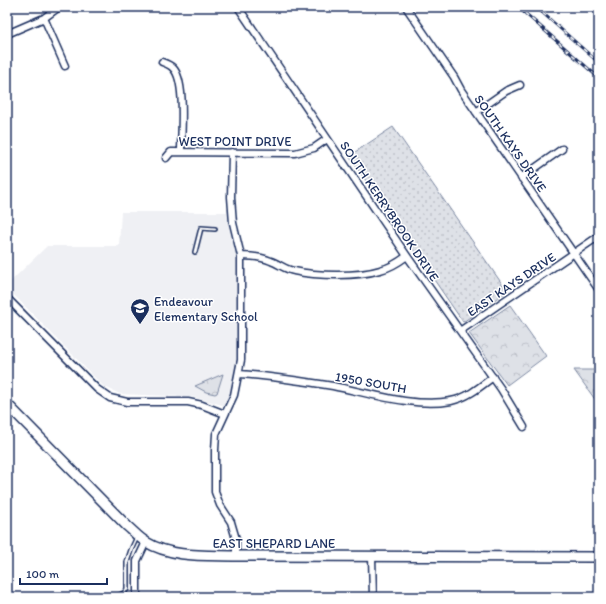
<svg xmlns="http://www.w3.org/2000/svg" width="606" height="604" viewBox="0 0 606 604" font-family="Itim,sans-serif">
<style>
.built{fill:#eff0f4}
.grass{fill:url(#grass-dots);stroke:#7c88a2}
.park{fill:url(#park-crowns);stroke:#7c88a2}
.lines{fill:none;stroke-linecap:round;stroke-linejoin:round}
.lane-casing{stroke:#1b2f5e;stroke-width:6}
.street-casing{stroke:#1b2f5e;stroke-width:9}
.secondary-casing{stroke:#1b2f5e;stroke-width:12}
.lane{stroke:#fff;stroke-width:3}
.street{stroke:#fff;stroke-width:6}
.secondary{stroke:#fff;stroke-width:9}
.rail-casing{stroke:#1b2f5e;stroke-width:3}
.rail{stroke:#fff;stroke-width:1.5;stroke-dasharray:4.5;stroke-linecap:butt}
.labels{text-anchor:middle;stroke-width:3;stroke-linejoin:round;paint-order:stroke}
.street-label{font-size:13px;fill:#1b2f5e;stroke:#fff}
.poi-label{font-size:13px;fill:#1b2f5e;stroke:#fff;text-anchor:start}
</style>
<defs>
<pattern id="grass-dots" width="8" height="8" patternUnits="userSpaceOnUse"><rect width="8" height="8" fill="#dee1e7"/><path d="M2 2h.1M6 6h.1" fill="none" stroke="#bec1c9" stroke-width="1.8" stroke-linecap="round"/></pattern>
<pattern id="park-crowns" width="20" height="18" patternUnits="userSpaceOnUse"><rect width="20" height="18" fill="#dee1e7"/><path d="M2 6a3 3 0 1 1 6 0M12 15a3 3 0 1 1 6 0" fill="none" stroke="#bec1c9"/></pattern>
</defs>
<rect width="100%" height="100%" fill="#fff"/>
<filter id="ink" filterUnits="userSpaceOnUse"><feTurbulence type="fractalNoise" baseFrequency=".025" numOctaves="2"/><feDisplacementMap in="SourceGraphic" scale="8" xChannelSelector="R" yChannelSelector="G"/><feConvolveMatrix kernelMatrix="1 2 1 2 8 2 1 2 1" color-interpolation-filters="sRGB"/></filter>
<g filter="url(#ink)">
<path class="built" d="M 121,212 L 229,212 L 230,223 L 237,247 L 237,361 L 232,384 L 226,406 L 193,397 L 120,394 L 103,386 L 7,288 L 7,285 L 47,246 L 119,246 Z"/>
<path class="grass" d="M 393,127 L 507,291 L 463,322 L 349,156 Z"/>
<path class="park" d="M 510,305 L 546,356 L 507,385 L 469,333 Z
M 574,370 L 599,370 L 599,405 Z
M 223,374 L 217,393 L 215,394 L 206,392 L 195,386 Z"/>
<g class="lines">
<defs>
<path id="lane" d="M 195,252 L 201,228 L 215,229
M 116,597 L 124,593 L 127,589 L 127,562 L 131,550 L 137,537"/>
<path id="street" d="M 238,7 L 407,256 L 501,389 L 524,427
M 406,7 L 454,77 L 461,90 L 599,290
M 44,18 L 65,66
M 7,34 L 44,18 L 59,7
M 162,62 C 165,63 170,65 173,68 C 186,81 181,132 181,152
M 476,112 L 506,91 L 520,85
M 232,152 L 231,197 L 233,223 L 241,256 L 241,360 L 234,395 L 216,434 L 215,450 L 215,492 L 220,505 L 231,522 L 236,539 L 236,556
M 166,158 L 171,152 L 295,153 L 314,148 L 327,139
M 521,178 L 562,149
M 241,256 C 251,256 262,257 271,261 C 279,264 286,270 294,271 C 316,276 358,277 380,270 C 390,268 399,262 407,256
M 7,298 L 97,389 L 110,398 L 127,402 L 188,402 L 202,405 L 225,414
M 460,331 L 599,236
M 239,374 C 270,376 302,381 333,386 C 368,393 415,408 451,401 C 467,398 480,387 493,377
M 372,556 L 373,597
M 137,597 L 137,561 L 146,542"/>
<path id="secondary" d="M 7,404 L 127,526 C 133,531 139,538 146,542 C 172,558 207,555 236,556 L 599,557"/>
</defs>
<use href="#lane" class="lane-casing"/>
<use href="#street" class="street-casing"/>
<use href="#secondary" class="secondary-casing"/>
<use href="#lane" class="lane"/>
<use href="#street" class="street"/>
<use href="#secondary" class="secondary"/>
<defs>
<path id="rail" d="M 518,7 L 599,78
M 536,7 L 599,63"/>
</defs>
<use href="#rail" class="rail-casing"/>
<use href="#rail" class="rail"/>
</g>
</g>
<defs>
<symbol id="school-pin" viewBox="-11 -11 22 30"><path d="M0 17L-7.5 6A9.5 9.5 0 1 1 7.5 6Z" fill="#1b2f5e" stroke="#fff"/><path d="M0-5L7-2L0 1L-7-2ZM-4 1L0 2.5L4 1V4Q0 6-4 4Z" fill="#fff"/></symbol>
</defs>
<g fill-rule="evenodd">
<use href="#school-pin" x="129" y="297" width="22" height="30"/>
</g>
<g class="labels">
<g class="street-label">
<text x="235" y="146">WEST POINT DRIVE</text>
<text transform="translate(511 143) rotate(55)" y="5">SOUTH KAYS DRIVE</text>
<text transform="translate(390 211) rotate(56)" y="5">SOUTH KERRYBROOK DRIVE</text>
<text transform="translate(511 284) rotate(-34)" y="5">EAST KAYS DRIVE</text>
<text transform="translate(371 382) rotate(10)" y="5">1950 SOUTH</text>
<text x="274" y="548">EAST SHEPARD LANE</text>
</g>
<g class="poi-label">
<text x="154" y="306">Endeavour<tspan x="154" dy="15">Elementary School</tspan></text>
</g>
</g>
<rect width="606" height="604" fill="none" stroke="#fff" stroke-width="24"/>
<rect x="12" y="12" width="582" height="580" fill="none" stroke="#1b2f5e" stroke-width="1.5" filter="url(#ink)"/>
<path d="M20 578v6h87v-6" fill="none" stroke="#1b2f5e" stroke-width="2"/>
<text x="26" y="578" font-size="12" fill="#1b2f5e" stroke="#ffffff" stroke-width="3" paint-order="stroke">100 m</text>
</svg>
